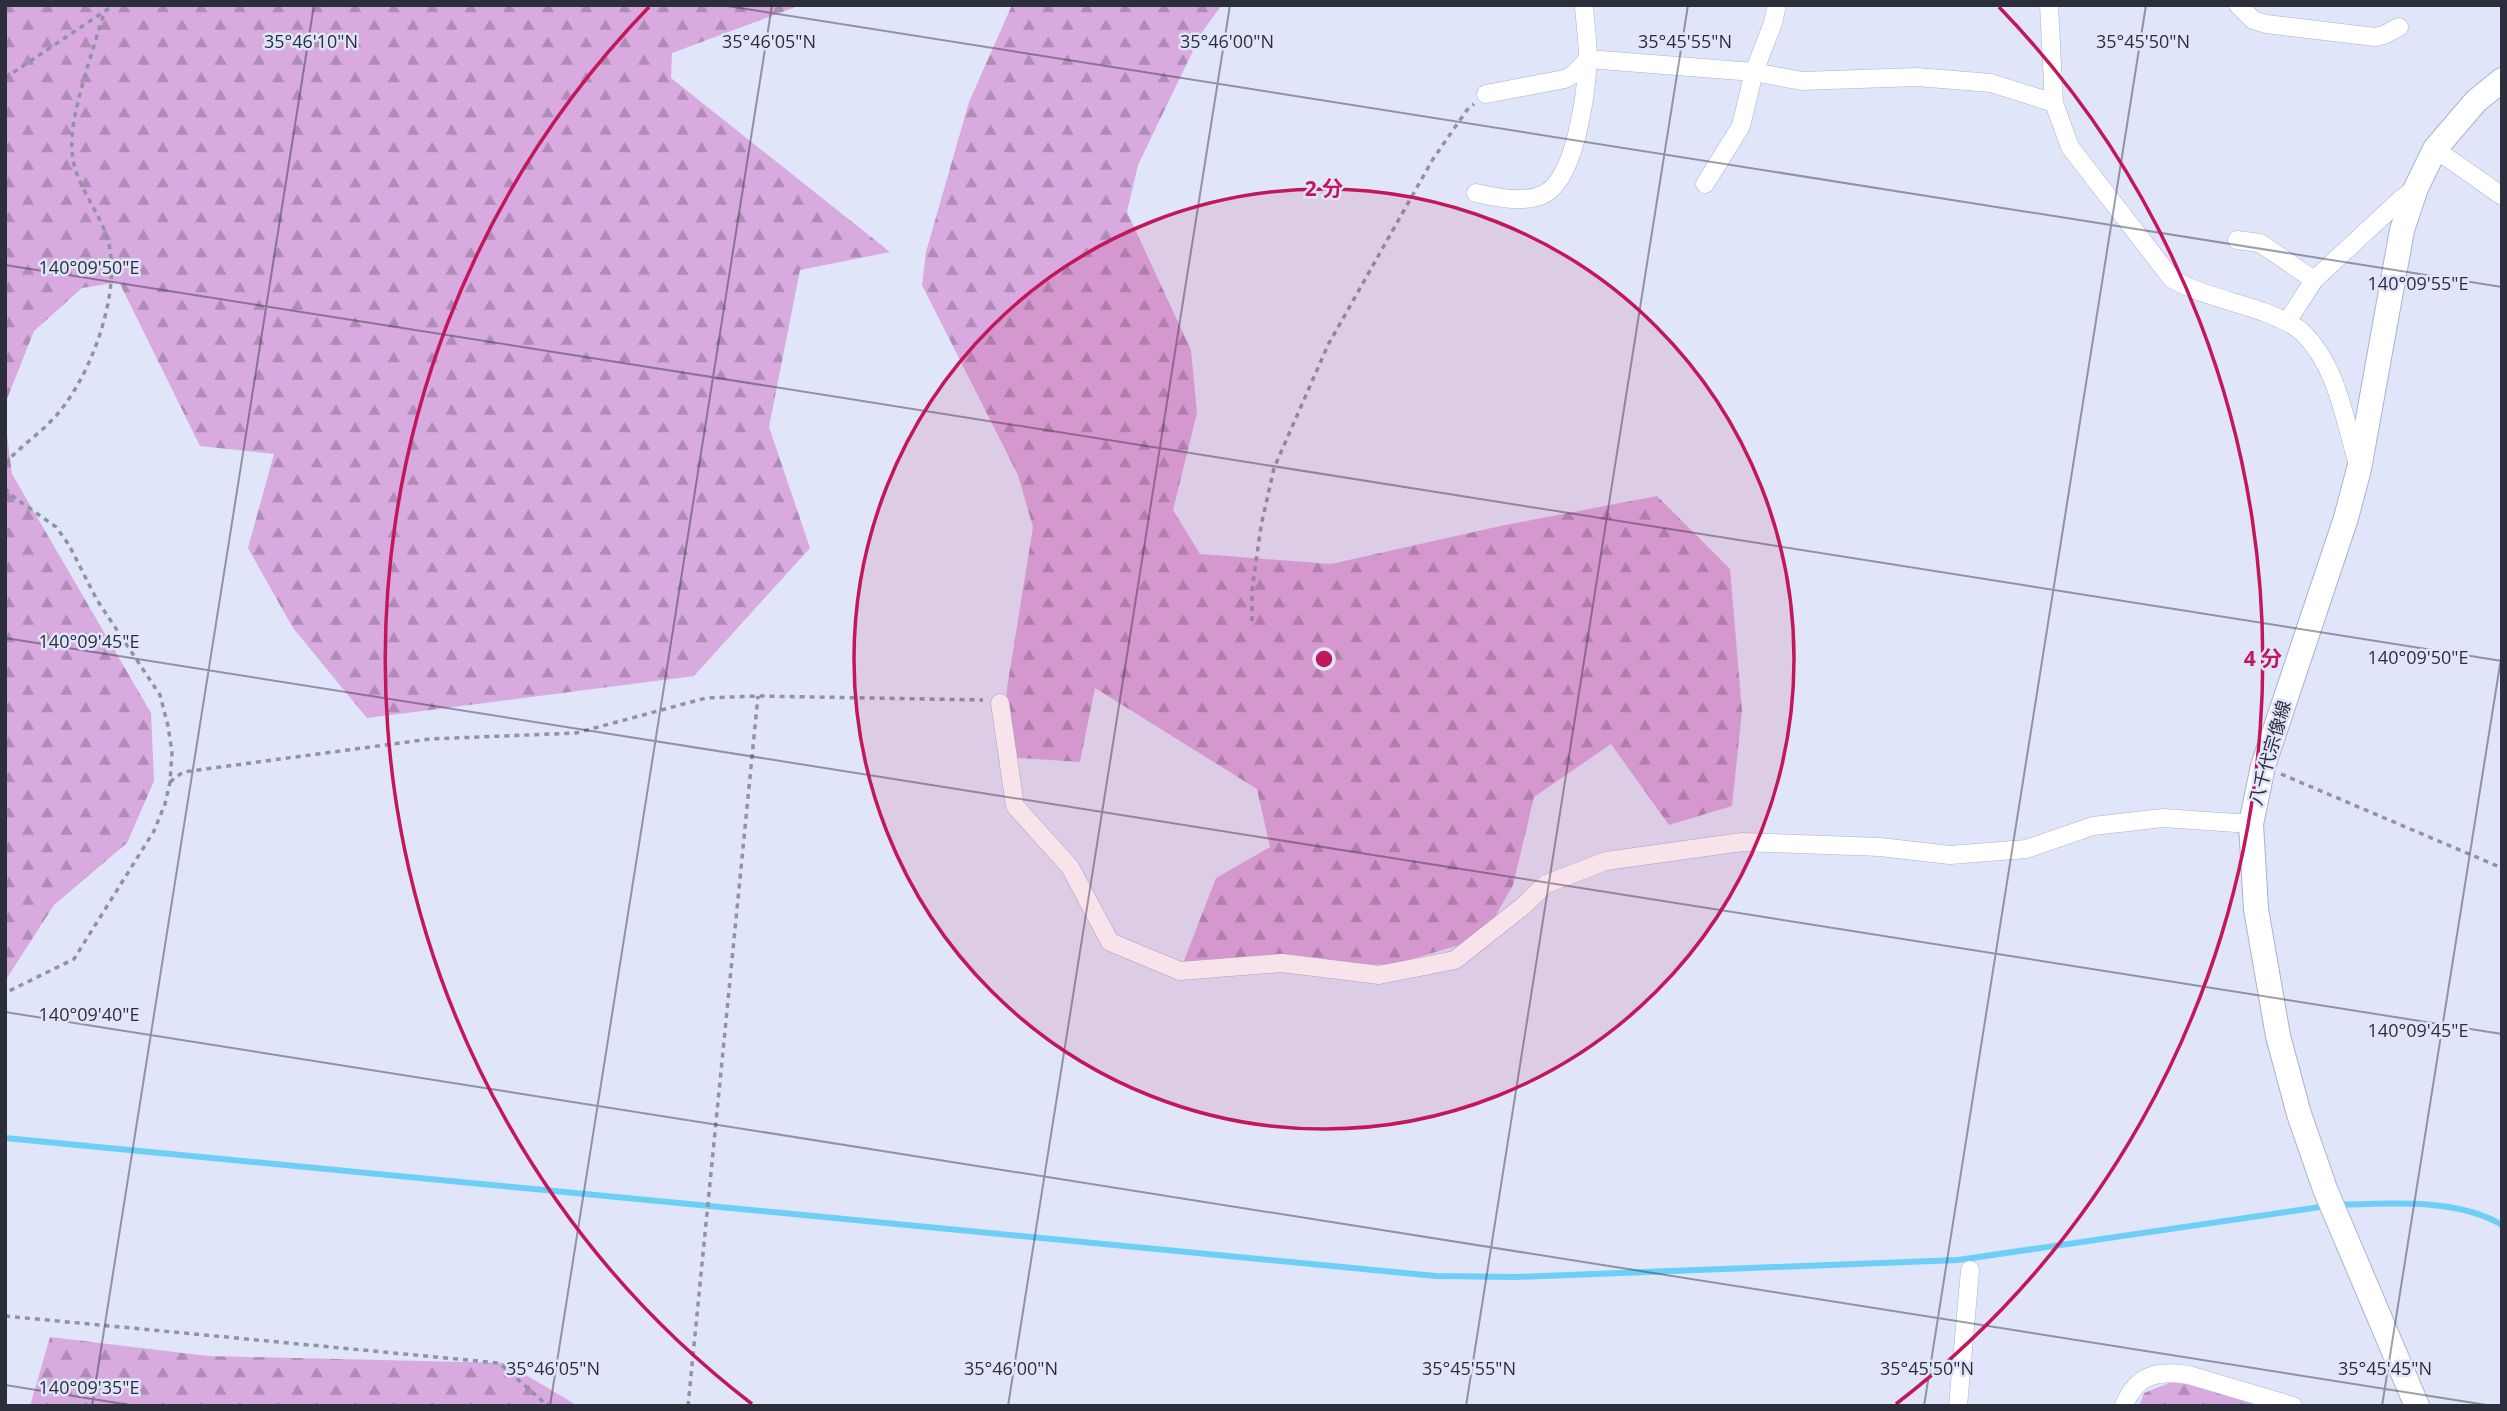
<svg xmlns="http://www.w3.org/2000/svg" width="2507" height="1411" viewBox="0 0 2507 1411" font-family="'Open Sans','Noto Sans JP',sans-serif">
<style>
.forest{fill:url(#forest-firs)}
.lines{fill:none;stroke-linecap:round;stroke-linejoin:round}
.stream{stroke:#6dcff7;stroke-width:6}
.minor-casing{stroke:#aab2d2;stroke-width:19}
.secondary-casing{stroke:#aab2d2;stroke-width:26}
.path{stroke:#8f93a3;stroke-width:3.5;stroke-dasharray:5 5;stroke-linecap:butt}
.minor{stroke:#fff;stroke-width:18}
.secondary{stroke:#fff;stroke-width:24}
.ticks{fill:none;stroke:#2c2f3b;stroke-width:2;stroke-opacity:0.45}
.ring{fill:none;stroke:#c2185b;stroke-width:3.5}
.labels{text-anchor:middle;stroke-width:5;stroke-linejoin:round;paint-order:stroke}
.street-label{font-size:18px;fill:#2c2f3b;stroke:#e0e5f9}
.ticks-label{font-size:18px;text-anchor:middle;fill:#2c2f3b;stroke:#e0e5f9;stroke-width:5;stroke-linejoin:round;paint-order:stroke}
.centre{fill:#c2185b;stroke:#e0e5f9;stroke-width:3.5}
.ring-label{font-size:21px;text-anchor:middle;font-weight:bold;fill:#c2185b;stroke:#e0e5f9;stroke-width:5;stroke-linejoin:round;paint-order:stroke}
</style>
<defs>
<pattern id="forest-firs" width="22" height="20" patternUnits="userSpaceOnUse" patternTransform="scale(1.75)"><rect width="22" height="20" fill="#d8aadf"/><path d="M5 1l3.5 6h-7zM16 11l3.5 6h-7z" fill="#af8bb6"/></pattern>
</defs>
<rect width="100%" height="100%" fill="#e0e5f9"/>
<path class="forest" d="M 7,5 L 801,5 L 672,53 L 671,78 L 890,252 L 800,270 L 769,427 L 810,548 L 694,676 L 367,718 L 293,628 L 248,548 L 274,454 L 200,446 L 119,282 L 82,288 L 34,331 L 5,404 Z
M 1012,5 L 1222,5 L 1202,32 L 1138,165 L 1127,212 L 1191,350 L 1197,413 L 1173,510 L 1200,554 L 1331,564 L 1505,525 L 1657,496 L 1730,569 L 1742,711 L 1732,806 L 1669,825 L 1611,744 L 1534,797 L 1513,885 L 1483,938 L 1395,964 L 1180,971 L 1216,878 L 1270,847 L 1257,789 L 1095,688 L 1080,762 L 1004,757 L 1007,688 L 1033,527 L 1018,475 L 922,285 L 926,252 L 969,102 Z
M 5,420 L 12,474 L 151,713 L 154,781 L 127,843 L 54,905 L 5,981 Z
M 50,1337 L 208,1356 L 506,1363 L 578,1406 L 30,1406 Z
M 2189,1375 L 2260,1406 L 2139,1406 L 2144,1393 Z"/>
<g class="lines">
<path class="stream" d="M 5,1138 L 1436,1276 L 1516,1277 L 1958,1260 L 2327,1206
M 2338,1205 C 2388,1203 2457,1198 2502,1225"/>
<defs>
<path id="minor" d="M 2049,5 L 2054,103 L 2070,147 L 2172,279 C 2201,295 2233,301 2264,312 C 2277,317 2292,323 2302,332 C 2337,365 2345,421 2358,465
M 2238,5 L 2253,20 L 2266,24 L 2375,37 L 2384,35 L 2399,27
M 1486,94 L 1565,79 L 1574,74 L 1588,59 L 1754,72 L 1802,81 L 1917,77 L 1991,83 L 2054,103
M 2435,149 L 2502,196
M 1705,184 L 1741,126 L 1754,72 L 1773,23 L 1777,5
M 1476,193 C 1495,197 1520,203 1540,196 C 1576,184 1586,92 1588,59 C 1588,41 1585,23 1584,5
M 2237,240 L 2260,243 L 2314,280
M 2287,322 L 2314,280 L 2401,199 L 2416,188
M 1000,703 L 1015,806 L 1070,867 L 1110,942 L 1180,971 L 1282,963 L 1379,975 L 1455,960 L 1522,907 L 1546,884 L 1606,861 L 1742,842 L 1880,847 L 1950,855 L 2026,849 L 2093,826 L 2163,818 L 2251,824
M 1958,1406 L 1970,1270
M 2124,1406 C 2136,1374 2159,1370 2189,1375 L 2293,1406"/>
<path id="secondary" d="M 2417,1406 L 2325,1189 L 2299,1114 L 2278,1036 L 2256,909 L 2251,824 L 2263,766 L 2346,518 L 2359,469 L 2402,230 L 2416,188 L 2435,149 L 2476,101 L 2502,80"/>
</defs>
<use href="#minor" class="minor-casing"/>
<use href="#secondary" class="secondary-casing"/>
<path class="path" d="M 5,78 L 114,5
M 5,464 C 19,447 37,436 52,420 C 88,383 119,301 110,249 C 104,214 74,187 72,151 C 69,115 94,49 104,12
M 5,488 L 11,495 L 56,527 L 69,545 L 97,600 L 160,695 L 168,726 L 172,752 L 170,782 L 165,804 L 154,831 L 74,959 L 5,993
M 1252,621 L 1252,590 L 1261,526 L 1274,468 L 1328,345 L 1433,159 L 1467,110 L 1474,104
M 2281,774 L 2502,868
M 170,782 L 183,772 L 430,739 L 576,733 L 706,698 L 758,696 L 983,700
M 5,1316 L 499,1363 L 548,1406
M 688,1406 L 758,696"/>
<use href="#minor" class="minor"/>
<use href="#secondary" class="secondary"/>
</g>
<path class="ticks" d="M 721,5 L 2502,287M 5,265 L 2502,661M 5,638 L 2502,1034M 5,1012 L 2493,1406M 5,1385 L 136,1406M 92,1406 L 314,5M 550,1406 L 772,5M 1008,1406 L 1230,5M 1466,1406 L 1688,5M 1924,1406 L 2146,5M 2382,1406 L 2502,652"/>
<circle cx="1324" cy="659" r="470" fill="#c2185b" fill-opacity=".12"/>
<g class="ring">
<circle cx="1324" cy="659" r="470"/>
<path d="M752 1404A939 939 0 0 1 649 7M1999 7A939 939 0 0 1 1896 1404"/>
</g>
<g class="labels">
<g class="street-label">
<text transform="translate(2270 753) rotate(-74)" y="6">八千代宗像線</text>
</g>
</g>
<g class="ticks-label">
<text x="311" y="48">35°46'10"N</text>
<text x="769" y="48">35°46'05"N</text>
<text x="1227" y="48">35°46'00"N</text>
<text x="1685" y="48">35°45'55"N</text>
<text x="2143" y="48">35°45'50"N</text>
<text x="89" y="274">140°09'50"E</text>
<text x="2418" y="290">140°09'55"E</text>
<text x="89" y="648">140°09'45"E</text>
<text x="2418" y="664">140°09'50"E</text>
<text x="89" y="1021">140°09'40"E</text>
<text x="2418" y="1037">140°09'45"E</text>
<text x="553" y="1375">35°46'05"N</text>
<text x="1011" y="1375">35°46'00"N</text>
<text x="1469" y="1375">35°45'55"N</text>
<text x="1927" y="1375">35°45'50"N</text>
<text x="2385" y="1375">35°45'45"N</text>
<text x="89" y="1394">140°09'35"E</text>
</g>
<circle cx="1324" cy="659" r="10" class="centre"/>
<g class="ring-label">
<text x="1324" y="196">2 分</text>
<text x="2263" y="666">4 分</text>
</g>
<rect width="2507" height="1411" fill="none" stroke="#2c2f3b" stroke-width="14"/>
</svg>
